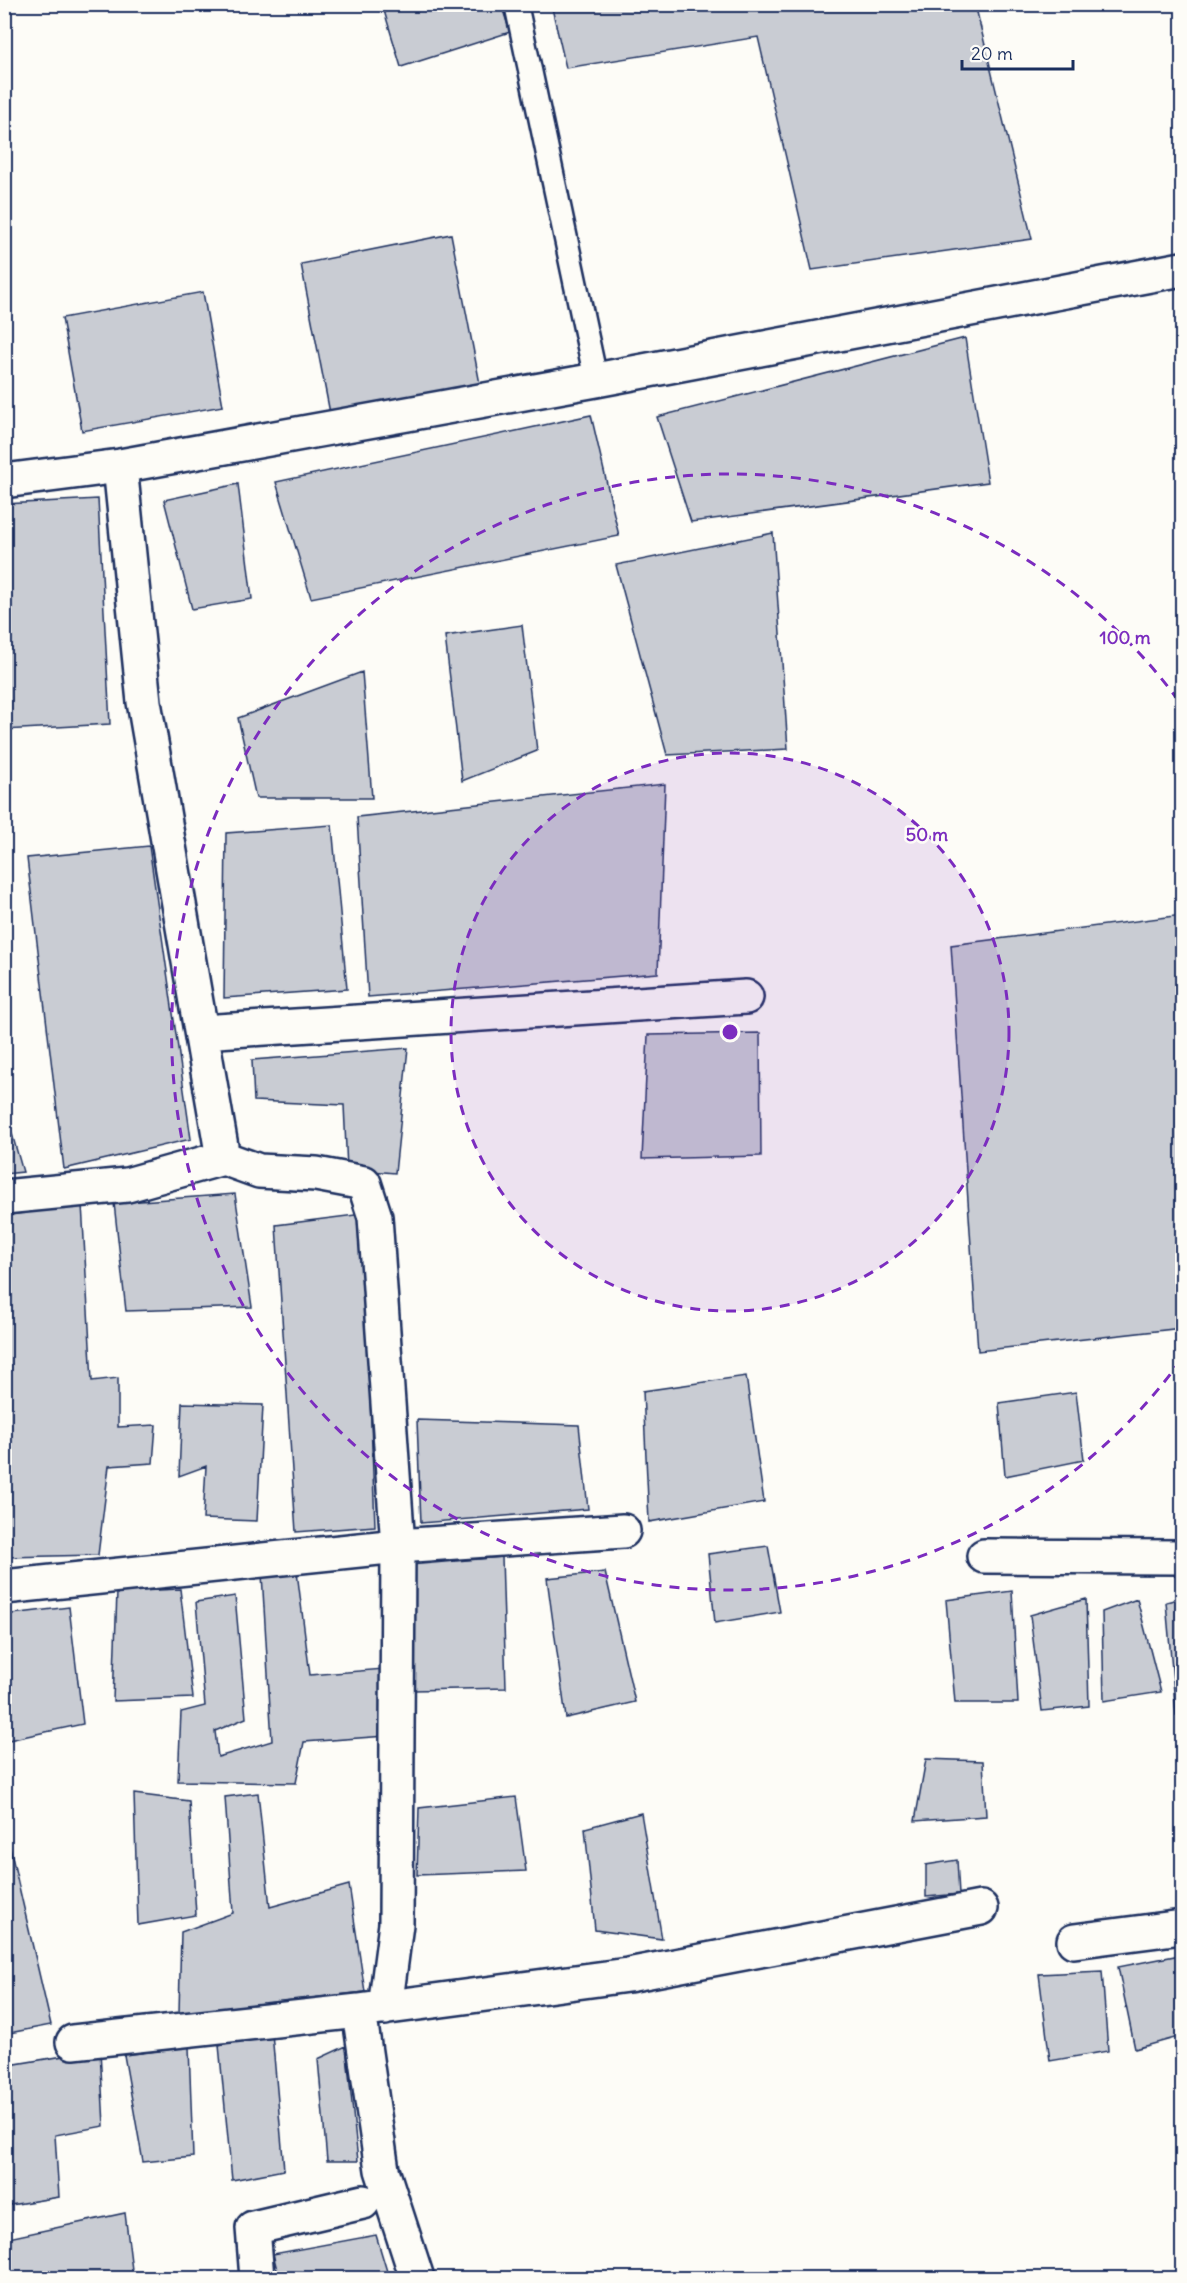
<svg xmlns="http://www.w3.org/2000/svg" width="1187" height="2283" viewBox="0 0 1187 2283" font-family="Delius,sans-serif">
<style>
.building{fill:#c9ccd3;stroke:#1b2f5e;stroke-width:1.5}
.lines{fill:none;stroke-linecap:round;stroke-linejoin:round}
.service-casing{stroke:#1b2f5e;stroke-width:27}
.minor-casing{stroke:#1b2f5e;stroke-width:38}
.service{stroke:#fdfcf7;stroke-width:22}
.minor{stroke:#fdfcf7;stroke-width:33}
.ring{fill:none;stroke:#7b2cbf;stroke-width:3;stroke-dasharray:10 8}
.centre{fill:#7b2cbf;stroke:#fdfcf7;stroke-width:3}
.ring-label{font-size:18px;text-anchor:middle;font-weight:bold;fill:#7b2cbf;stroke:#fdfcf7;stroke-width:5;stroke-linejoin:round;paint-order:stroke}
</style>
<rect width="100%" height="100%" fill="#fdfcf7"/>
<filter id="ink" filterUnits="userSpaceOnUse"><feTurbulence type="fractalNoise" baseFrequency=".0167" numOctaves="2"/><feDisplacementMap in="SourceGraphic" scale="12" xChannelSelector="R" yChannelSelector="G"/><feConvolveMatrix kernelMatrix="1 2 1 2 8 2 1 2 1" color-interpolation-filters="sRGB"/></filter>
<g filter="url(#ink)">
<path class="building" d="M 382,4 L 501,4 L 510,32 L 401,67 Z
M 551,4 L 975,4 L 1032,239 L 812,270 L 758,37 L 566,68 Z
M 451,234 L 480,384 L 330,413 L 301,264 Z
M 203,292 L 223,406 L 82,431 L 62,318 Z
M 965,338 L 988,482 L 691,522 L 657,417 Z
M 591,415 L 619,536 L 311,598 L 276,482 Z
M 238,484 L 252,599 L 192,609 L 164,500 Z
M 98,499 L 110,724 L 4,730 L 4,504 Z
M 773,533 L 788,749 L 667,755 L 616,565 Z
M 522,625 L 537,751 L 462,781 L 445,636 Z
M 362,672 L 372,798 L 256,798 L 238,718 Z
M 665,784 L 658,973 L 368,997 L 357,817 Z
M 332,825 L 347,989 L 224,998 L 226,833 Z
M 149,846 L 191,1139 L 64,1169 L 27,858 Z
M 1182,915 L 1182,1328 L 978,1351 L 951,945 Z
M 760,1033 L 761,1156 L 642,1159 L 648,1035 Z
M 408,1048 L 395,1173 L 347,1169 L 344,1105 L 254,1101 L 252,1060 Z
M 4,1106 L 23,1172 L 4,1174 Z
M 235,1194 L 252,1307 L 126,1311 L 114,1203 Z
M 82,1204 L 92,1381 L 118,1378 L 118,1427 L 156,1425 L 153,1463 L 109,1466 L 98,1555 L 6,1557 L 4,1216 Z
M 363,1214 L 375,1526 L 296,1532 L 276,1225 Z
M 746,1376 L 764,1502 L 649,1522 L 643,1391 Z
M 1076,1392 L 1084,1460 L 1005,1476 L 999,1403 Z
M 182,1403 L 263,1405 L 257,1521 L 203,1519 L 206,1466 L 179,1476 Z
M 417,1420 L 579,1425 L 588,1509 L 421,1523 Z
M 768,1546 L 780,1612 L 715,1623 L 708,1554 Z
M 502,1557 L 506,1688 L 414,1690 L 410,1565 Z
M 297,1572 L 310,1675 L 384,1669 L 386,1736 L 304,1742 L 296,1783 L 178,1781 L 181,1712 L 205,1706 L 196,1602 L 235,1596 L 246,1718 L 215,1731 L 218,1757 L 272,1741 L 262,1574 Z
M 605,1572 L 635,1702 L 566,1718 L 547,1578 Z
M 180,1589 L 193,1698 L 113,1701 L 117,1592 Z
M 1012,1591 L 1018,1703 L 955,1703 L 946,1600 Z
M 1182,1598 L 1182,1713 L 1176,1715 L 1166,1602 Z
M 1086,1599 L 1089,1706 L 1042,1711 L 1030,1615 Z
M 1137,1599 L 1161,1692 L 1104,1701 L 1102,1612 Z
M 69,1607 L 83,1724 L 4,1741 L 4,1615 Z
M 926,1759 L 983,1761 L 986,1816 L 915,1821 Z
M 258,1793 L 270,1907 L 349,1885 L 365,1992 L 179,2013 L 181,1932 L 233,1913 L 225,1797 Z
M 134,1794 L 189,1801 L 196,1915 L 138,1925 Z
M 516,1797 L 526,1871 L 417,1875 L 419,1808 Z
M 641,1813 L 662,1939 L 595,1930 L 585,1828 Z
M 4,1822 L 51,2025 L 4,2034 Z
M 957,1860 L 959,1894 L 926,1897 L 926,1865 Z
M 1180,1955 L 1182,2036 L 1135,2049 L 1118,1967 Z
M 1102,1971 L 1108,2051 L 1050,2061 L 1039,1974 Z
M 272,2033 L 284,2170 L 232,2180 L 219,2045 Z
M 346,2046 L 358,2161 L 327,2161 L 318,2059 Z
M 189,2047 L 193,2157 L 143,2162 L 124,2055 Z
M 100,2050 L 104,2126 L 55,2135 L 59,2197 L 4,2206 L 4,2066 Z
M 125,2213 L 133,2278 L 5,2278 L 4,2239 Z
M 376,2235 L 389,2278 L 279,2278 L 273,2254 Z"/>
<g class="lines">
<defs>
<path id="service" d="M 516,4 L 596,380"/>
<path id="minor" d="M 4,481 L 120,466 L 596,380 L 1182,269
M 202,1032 L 746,997
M 223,1158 L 259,1171 L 316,1174 L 364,1183 L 375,1217 L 398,1546 L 396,1924 L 385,2008
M 4,1197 L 127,1185 L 223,1158 L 144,702 L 120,466
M 984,1556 L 1182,1557
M 4,1587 L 398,1546 L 623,1531
M 1074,1941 L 1182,1927
M 359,2011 L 382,2170 L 417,2278
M 73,2042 L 359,2011 L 628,1975 L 981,1908
M 257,2278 L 253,2228 L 363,2202"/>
</defs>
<use href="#service" class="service-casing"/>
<use href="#minor" class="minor-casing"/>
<use href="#service" class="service"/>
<use href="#minor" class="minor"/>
</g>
</g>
<circle cx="730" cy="1032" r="279" fill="#7b2cbf" fill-opacity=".12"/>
<g class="ring">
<circle cx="730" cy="1032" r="279"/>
<path d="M1181 1360A558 558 0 1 1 1181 704"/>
</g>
<circle cx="730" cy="1032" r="9" class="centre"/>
<g class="ring-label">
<text x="1125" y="644">100 m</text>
<text x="927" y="841">50 m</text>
</g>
<rect width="1187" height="2283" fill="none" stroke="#fdfcf7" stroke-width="24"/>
<rect x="12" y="12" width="1163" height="2259" fill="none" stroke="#1b2f5e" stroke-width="2" filter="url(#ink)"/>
<path d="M962 60v9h111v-9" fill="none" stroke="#1b2f5e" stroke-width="3"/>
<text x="971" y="60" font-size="18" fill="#1b2f5e" stroke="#fdfcf7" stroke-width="4.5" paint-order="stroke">20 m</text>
</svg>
